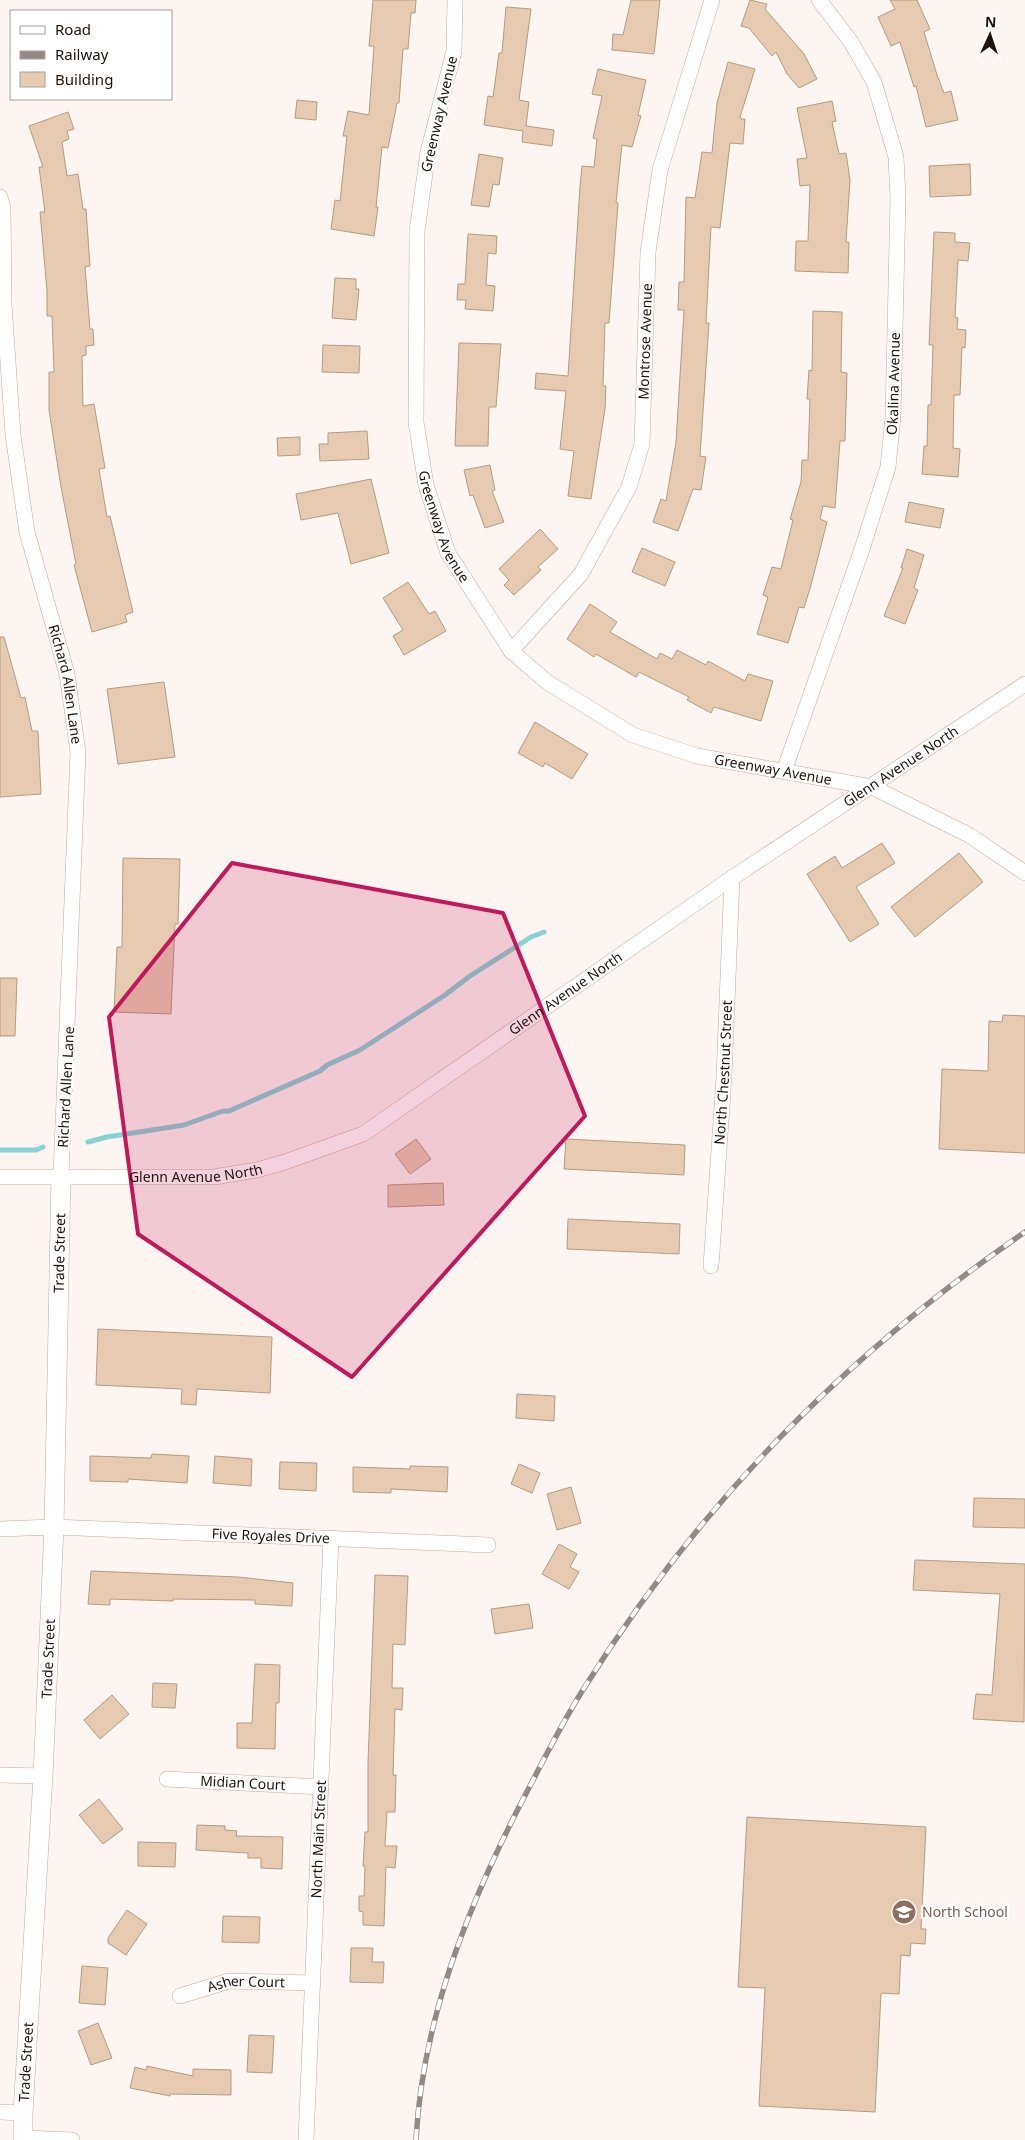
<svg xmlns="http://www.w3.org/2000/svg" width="1025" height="2140" viewBox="0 0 1025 2140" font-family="'Noto Sans',sans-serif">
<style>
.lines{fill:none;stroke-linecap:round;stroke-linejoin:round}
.stream{stroke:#88d2d3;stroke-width:5}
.building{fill:#e7cbb1;stroke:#b59b82}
.minor-casing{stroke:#cba997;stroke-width:16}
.tertiary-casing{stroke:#cba997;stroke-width:20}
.minor{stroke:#fff;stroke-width:15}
.tertiary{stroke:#fff;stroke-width:19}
.rail-casing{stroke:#938a85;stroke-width:5.5}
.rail{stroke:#fff;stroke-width:4;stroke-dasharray:11;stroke-linecap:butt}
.marked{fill:#c2185b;fill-opacity:0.2;stroke:#c2185b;stroke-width:4;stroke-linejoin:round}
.labels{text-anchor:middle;stroke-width:5;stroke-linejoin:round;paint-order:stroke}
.street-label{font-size:14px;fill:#20140d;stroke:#fff}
.education-label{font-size:14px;fill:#785e54;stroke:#fff;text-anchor:start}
</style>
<rect width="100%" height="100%" fill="#fcf5f1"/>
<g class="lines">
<path class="stream" d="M 88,1142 L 107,1137 L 184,1125 L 223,1111 L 229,1111 L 320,1071 L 327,1065 L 360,1050 L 445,995 L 470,976 L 531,937 L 544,932
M 0,1150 L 36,1150 L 43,1147"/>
</g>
<path class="building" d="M 373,0 L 416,0 L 415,13 L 411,13 L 408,49 L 403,49 L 399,103 L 397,103 L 388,148 L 382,147 L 376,207 L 378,207 L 374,236 L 331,229 L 335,200 L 340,201 L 347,136 L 343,136 L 348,111 L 369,115 L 374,46 L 369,46 Z
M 631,0 L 660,0 L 654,54 L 612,50 L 613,34 L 623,35 Z
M 750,0 L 767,4 L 765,9 L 804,54 L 817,79 L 799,88 L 787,74 L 776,52 L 772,56 L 749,28 L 741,26 Z
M 890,0 L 917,0 L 930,29 L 924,32 L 937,75 L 944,93 L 951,91 L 958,120 L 926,127 L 916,86 L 914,87 L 900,42 L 891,46 L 878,17 L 895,9 Z
M 506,7 L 531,9 L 519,100 L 529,102 L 526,126 L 554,130 L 552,146 L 522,142 L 523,131 L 484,125 L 488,96 L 493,97 L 499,53 L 502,53 Z
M 728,62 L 755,69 L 740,117 L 741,119 L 745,119 L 743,144 L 730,143 L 720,228 L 711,227 L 706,323 L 709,323 L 700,456 L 706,457 L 701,490 L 693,489 L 678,531 L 653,522 L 661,499 L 666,501 L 676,442 L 684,310 L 678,310 L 679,282 L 684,282 L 686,197 L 695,198 L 702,152 L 712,153 L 717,103 Z
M 598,69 L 646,80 L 638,115 L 641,116 L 632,147 L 622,145 L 616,202 L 618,203 L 609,323 L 605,323 L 603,386 L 606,386 L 605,409 L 591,499 L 568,496 L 574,451 L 560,449 L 566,391 L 535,389 L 536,373 L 568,376 L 580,186 L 582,166 L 594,167 L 597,139 L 593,138 L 602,96 L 592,94 Z
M 297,100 L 317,102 L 316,120 L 295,118 Z
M 832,101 L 836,121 L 832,122 L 839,154 L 846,153 L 850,180 L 846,242 L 849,242 L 848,273 L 795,271 L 796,241 L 808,241 L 810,185 L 800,186 L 797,159 L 807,158 L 797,108 Z
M 68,112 L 74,129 L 67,131 L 69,139 L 62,142 L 67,176 L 78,174 L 83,209 L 86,209 L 90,266 L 85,267 L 90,329 L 93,329 L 94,345 L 86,346 L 86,355 L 82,356 L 83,406 L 94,404 L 105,468 L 99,469 L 107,517 L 110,516 L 133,612 L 125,615 L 127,622 L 92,632 L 74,565 L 76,564 L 61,487 L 49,410 L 49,372 L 54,372 L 52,316 L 47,316 L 47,291 L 40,212 L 45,212 L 39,167 L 43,167 L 29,126 Z
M 479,154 L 503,158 L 499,185 L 493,184 L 489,207 L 471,205 Z
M 970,164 L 971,195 L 930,197 L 929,166 Z
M 934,232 L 955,233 L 955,242 L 970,243 L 968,261 L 958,260 L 955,317 L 958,318 L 957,329 L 966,330 L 965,348 L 962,347 L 960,395 L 954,395 L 953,448 L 960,449 L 958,477 L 922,474 L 924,446 L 927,446 L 928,405 L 931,405 L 933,345 L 929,345 Z
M 468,234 L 497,236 L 496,254 L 488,253 L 486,285 L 495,286 L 493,311 L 465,309 L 466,300 L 457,300 L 458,284 L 465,284 Z
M 335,278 L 356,279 L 356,289 L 359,289 L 356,320 L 332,318 Z
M 813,311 L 842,312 L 841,372 L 847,373 L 845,441 L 840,441 L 835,508 L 823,506 L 820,519 L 827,522 L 811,585 L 804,608 L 799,607 L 788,643 L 757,634 L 768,597 L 763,595 L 772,567 L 781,569 L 793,520 L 790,519 L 801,482 L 802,460 L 808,460 L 810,399 L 807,399 L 809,370 L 812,371 Z
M 459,343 L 501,344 L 496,407 L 489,407 L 488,446 L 455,446 Z
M 323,345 L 360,346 L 359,373 L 322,372 Z
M 367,431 L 369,459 L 320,461 L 319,444 L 328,444 L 328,433 Z
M 300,437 L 300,455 L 278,456 L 277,438 Z
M 490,465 L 495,490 L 492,491 L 504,522 L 485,528 L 473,495 L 470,496 L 464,470 Z
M 371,479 L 389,553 L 351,564 L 338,513 L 301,520 L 296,494 Z
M 909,502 L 944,509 L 940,528 L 905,522 Z
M 540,529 L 558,549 L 538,567 L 541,570 L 514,595 L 504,585 L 509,580 L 499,569 Z
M 642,548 L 675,562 L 665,586 L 632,572 Z
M 907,549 L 924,555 L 914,588 L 918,590 L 905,624 L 884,616 L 903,568 L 901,568 Z
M 408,582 L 429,614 L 435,611 L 446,631 L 404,655 L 393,636 L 403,630 L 383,598 Z
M 590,604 L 617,622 L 610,632 L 657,659 L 660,653 L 672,659 L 677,650 L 706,665 L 708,661 L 745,681 L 748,674 L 773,681 L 761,721 L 714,707 L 711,713 L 687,700 L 689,697 L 639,672 L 636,677 L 596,654 L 594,657 L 567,639 Z
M 0,637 L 4,637 L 21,698 L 25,697 L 32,731 L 38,731 L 41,794 L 0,797 Z
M 164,682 L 175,757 L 118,764 L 107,689 Z
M 535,722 L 588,754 L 572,779 L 545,763 L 543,767 L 518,753 Z
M 882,843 L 895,863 L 856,887 L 879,924 L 850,942 L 807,874 L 835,856 L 842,868 Z
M 959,853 L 983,882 L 915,937 L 891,907 Z
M 123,858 L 180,859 L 178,924 L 175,924 L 171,1014 L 114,1012 L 117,947 L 122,947 Z
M 0,978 L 17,978 L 15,1036 L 0,1036 Z
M 1003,1015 L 1025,1016 L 1025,1153 L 939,1149 L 942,1069 L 988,1071 L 989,1021 L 1002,1022 Z
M 416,1139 L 431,1159 L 410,1174 L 395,1154 Z
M 566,1139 L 685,1145 L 684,1175 L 564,1169 Z
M 443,1183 L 444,1205 L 388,1207 L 388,1185 Z
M 568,1219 L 680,1224 L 679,1254 L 567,1249 Z
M 98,1329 L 272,1337 L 270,1393 L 197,1389 L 196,1405 L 181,1404 L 182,1389 L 96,1385 Z
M 517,1394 L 555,1396 L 554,1421 L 516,1418 Z
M 152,1454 L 189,1456 L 187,1483 L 128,1479 L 128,1482 L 90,1481 L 90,1456 L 151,1458 Z
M 215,1456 L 252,1459 L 251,1486 L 213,1483 Z
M 280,1462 L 317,1463 L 316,1491 L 279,1489 Z
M 519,1464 L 540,1473 L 532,1493 L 511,1484 Z
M 410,1466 L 448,1467 L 447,1492 L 391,1489 L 391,1493 L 353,1492 L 353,1467 L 410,1469 Z
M 571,1487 L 581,1523 L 557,1530 L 547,1494 Z
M 974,1498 L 1025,1499 L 1025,1528 L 973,1527 Z
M 559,1544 L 577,1554 L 570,1567 L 579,1572 L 569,1589 L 542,1574 Z
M 915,1560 L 1025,1564 L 1024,1722 L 973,1719 L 976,1694 L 992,1695 L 1000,1594 L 913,1590 Z
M 91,1571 L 238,1577 L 293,1583 L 292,1606 L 255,1604 L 255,1600 L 173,1599 L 173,1601 L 110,1599 L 110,1605 L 88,1604 Z
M 375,1575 L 408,1576 L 405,1645 L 393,1644 L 392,1688 L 403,1688 L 402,1710 L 395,1709 L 393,1775 L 396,1775 L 395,1812 L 387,1812 L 385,1846 L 397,1846 L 395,1868 L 386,1867 L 384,1926 L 363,1925 L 363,1912 L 359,1911 L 359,1896 L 364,1896 L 365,1866 L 363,1866 L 365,1832 L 368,1832 L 368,1763 Z
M 529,1604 L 533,1628 L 495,1634 L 491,1609 Z
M 255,1664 L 280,1665 L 279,1703 L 276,1703 L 275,1749 L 237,1748 L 237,1723 L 252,1723 Z
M 153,1683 L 177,1684 L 175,1708 L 152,1707 Z
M 112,1695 L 129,1714 L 100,1739 L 84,1720 Z
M 99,1799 L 123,1829 L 103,1844 L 79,1815 Z
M 747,1817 L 926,1827 L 921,1929 L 926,1929 L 925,1944 L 911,1943 L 910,1956 L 901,1955 L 899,1994 L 881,1993 L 875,2112 L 759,2106 L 765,1988 L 738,1987 Z
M 197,1825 L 225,1826 L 225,1830 L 237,1831 L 236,1836 L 283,1837 L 282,1869 L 261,1868 L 261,1858 L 248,1858 L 248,1853 L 196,1850 Z
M 138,1842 L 176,1843 L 175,1867 L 138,1866 Z
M 127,1910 L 147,1924 L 126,1955 L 108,1943 L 108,1938 Z
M 223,1916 L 260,1917 L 259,1943 L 222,1942 Z
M 351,1948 L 373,1948 L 372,1962 L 384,1962 L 383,1983 L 350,1982 Z
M 82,1966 L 108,1968 L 105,2005 L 79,2003 Z
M 98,2023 L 112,2058 L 91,2065 L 78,2031 Z
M 249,2035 L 274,2036 L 272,2073 L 247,2072 Z
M 147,2066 L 193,2076 L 193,2069 L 231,2070 L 231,2095 L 170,2094 L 170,2096 L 130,2088 L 135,2067 L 146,2070 Z"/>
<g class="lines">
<defs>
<g id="minor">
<path id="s1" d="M 455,0 L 454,51 L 428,152 L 417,231 L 416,422 L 426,485 L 448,553 L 511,651 L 547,682 L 633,735 L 697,756 L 872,787 L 969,835 L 1025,873"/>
<path id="s2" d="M 0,197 L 3,208 L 4,304 L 13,435 L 27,532 L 67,674 L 78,752 L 61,1175"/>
<path id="s3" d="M 511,651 L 581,574 L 629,487 L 642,444 L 648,252 L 660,170 L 712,0"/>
<path id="s4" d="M 784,771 L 862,549 L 888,467 L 893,417 L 898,198 L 896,157 L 874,82 L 851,42 L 819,0"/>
<path id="s5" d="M 0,1177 L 214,1177 L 257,1170 L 285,1162 L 363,1134 L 732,878 L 1025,684"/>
<path id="s6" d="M 711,1266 L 724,1077 L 732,878"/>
<path id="s7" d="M 0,1529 L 54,1527 L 488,1545"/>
<path d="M 0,1775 L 43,1776"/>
<path id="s8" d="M 167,1779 L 321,1787"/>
<path id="s9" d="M 180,1996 L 229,1981 L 313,1983"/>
<path d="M 0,2112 L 23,2113"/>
<path d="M 23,2138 L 72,2140"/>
<path id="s10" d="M 306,2140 L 331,1538"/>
</g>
<g id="tertiary">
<path id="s11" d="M 23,2140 L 23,2113 L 43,1776 L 54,1527 L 61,1175"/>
</g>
</defs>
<use href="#minor" class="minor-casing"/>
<use href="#tertiary" class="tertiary-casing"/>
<use href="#minor" class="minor"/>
<use href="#tertiary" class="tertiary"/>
<defs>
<path id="rail" d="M 416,2140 C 422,2023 466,1911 519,1807 C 539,1769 558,1730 581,1693 C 697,1506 844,1356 1025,1232"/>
</defs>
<use href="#rail" class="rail-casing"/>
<use href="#rail" class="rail"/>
</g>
<path class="marked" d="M 232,863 L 503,913 L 585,1116 L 352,1377 L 138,1234 L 109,1017 Z"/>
<defs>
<symbol id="school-disc" viewBox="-11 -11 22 22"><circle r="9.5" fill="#8d6e63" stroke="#fff"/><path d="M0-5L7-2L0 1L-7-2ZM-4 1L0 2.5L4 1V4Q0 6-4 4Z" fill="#fff"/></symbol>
</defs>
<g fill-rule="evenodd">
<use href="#school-disc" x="890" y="1898" width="28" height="28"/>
</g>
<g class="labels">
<g class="street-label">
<text transform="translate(439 114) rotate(-77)" y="5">Greenway Avenue</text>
<text dy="5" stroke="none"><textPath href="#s3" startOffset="351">Montrose Avenue</textPath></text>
<text dy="5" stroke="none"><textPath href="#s4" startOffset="405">Okalina Avenue</textPath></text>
<text dy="5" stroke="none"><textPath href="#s1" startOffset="535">Greenway Avenue</textPath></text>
<text dy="5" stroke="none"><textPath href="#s2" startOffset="494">Richard Allen Lane</textPath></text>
<text dy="5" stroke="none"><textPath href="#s5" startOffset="1021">Glenn Avenue North</textPath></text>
<text dy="5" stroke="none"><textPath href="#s1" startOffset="971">Greenway Avenue</textPath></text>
<text dy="5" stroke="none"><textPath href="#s5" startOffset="616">Glenn Avenue North</textPath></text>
<text dy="5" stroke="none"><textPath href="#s6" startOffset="194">North Chestnut Street</textPath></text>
<text transform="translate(66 1087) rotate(-87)" y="5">Richard Allen Lane</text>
<text dy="5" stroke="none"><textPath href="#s5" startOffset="196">Glenn Avenue North</textPath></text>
<text dy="5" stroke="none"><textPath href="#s11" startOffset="888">Trade Street</textPath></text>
<text dy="5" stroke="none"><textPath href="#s7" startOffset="271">Five Royales Drive</textPath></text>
<text dy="5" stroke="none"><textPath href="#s11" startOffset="482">Trade Street</textPath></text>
<text dy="5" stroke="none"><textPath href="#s8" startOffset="76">Midian Court</textPath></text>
<text dy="5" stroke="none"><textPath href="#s10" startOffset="301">North Main Street</textPath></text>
<text dy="5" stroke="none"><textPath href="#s9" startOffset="68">Asher Court</textPath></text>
<text dy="5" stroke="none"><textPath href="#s11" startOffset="78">Trade Street</textPath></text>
</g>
<g class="education-label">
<text x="922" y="1917">North School</text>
</g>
</g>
<rect x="10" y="10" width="162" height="90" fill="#ffffff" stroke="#a6a19e"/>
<rect x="20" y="26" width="25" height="8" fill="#ffffff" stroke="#a6a19e"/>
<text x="55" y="35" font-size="15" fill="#20140d">Road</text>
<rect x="20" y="51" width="25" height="8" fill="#938a85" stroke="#a6a19e"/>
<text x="55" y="60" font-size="15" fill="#20140d">Railway</text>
<rect x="20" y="72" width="25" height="15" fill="#e7cbb1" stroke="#a6a19e"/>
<text x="55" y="85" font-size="15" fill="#20140d">Building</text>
<g transform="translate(990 35) rotate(3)" stroke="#ffffff" stroke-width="4" paint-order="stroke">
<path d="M0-4L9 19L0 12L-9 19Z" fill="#20140d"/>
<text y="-8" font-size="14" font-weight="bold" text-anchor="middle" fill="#20140d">N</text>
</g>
</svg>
